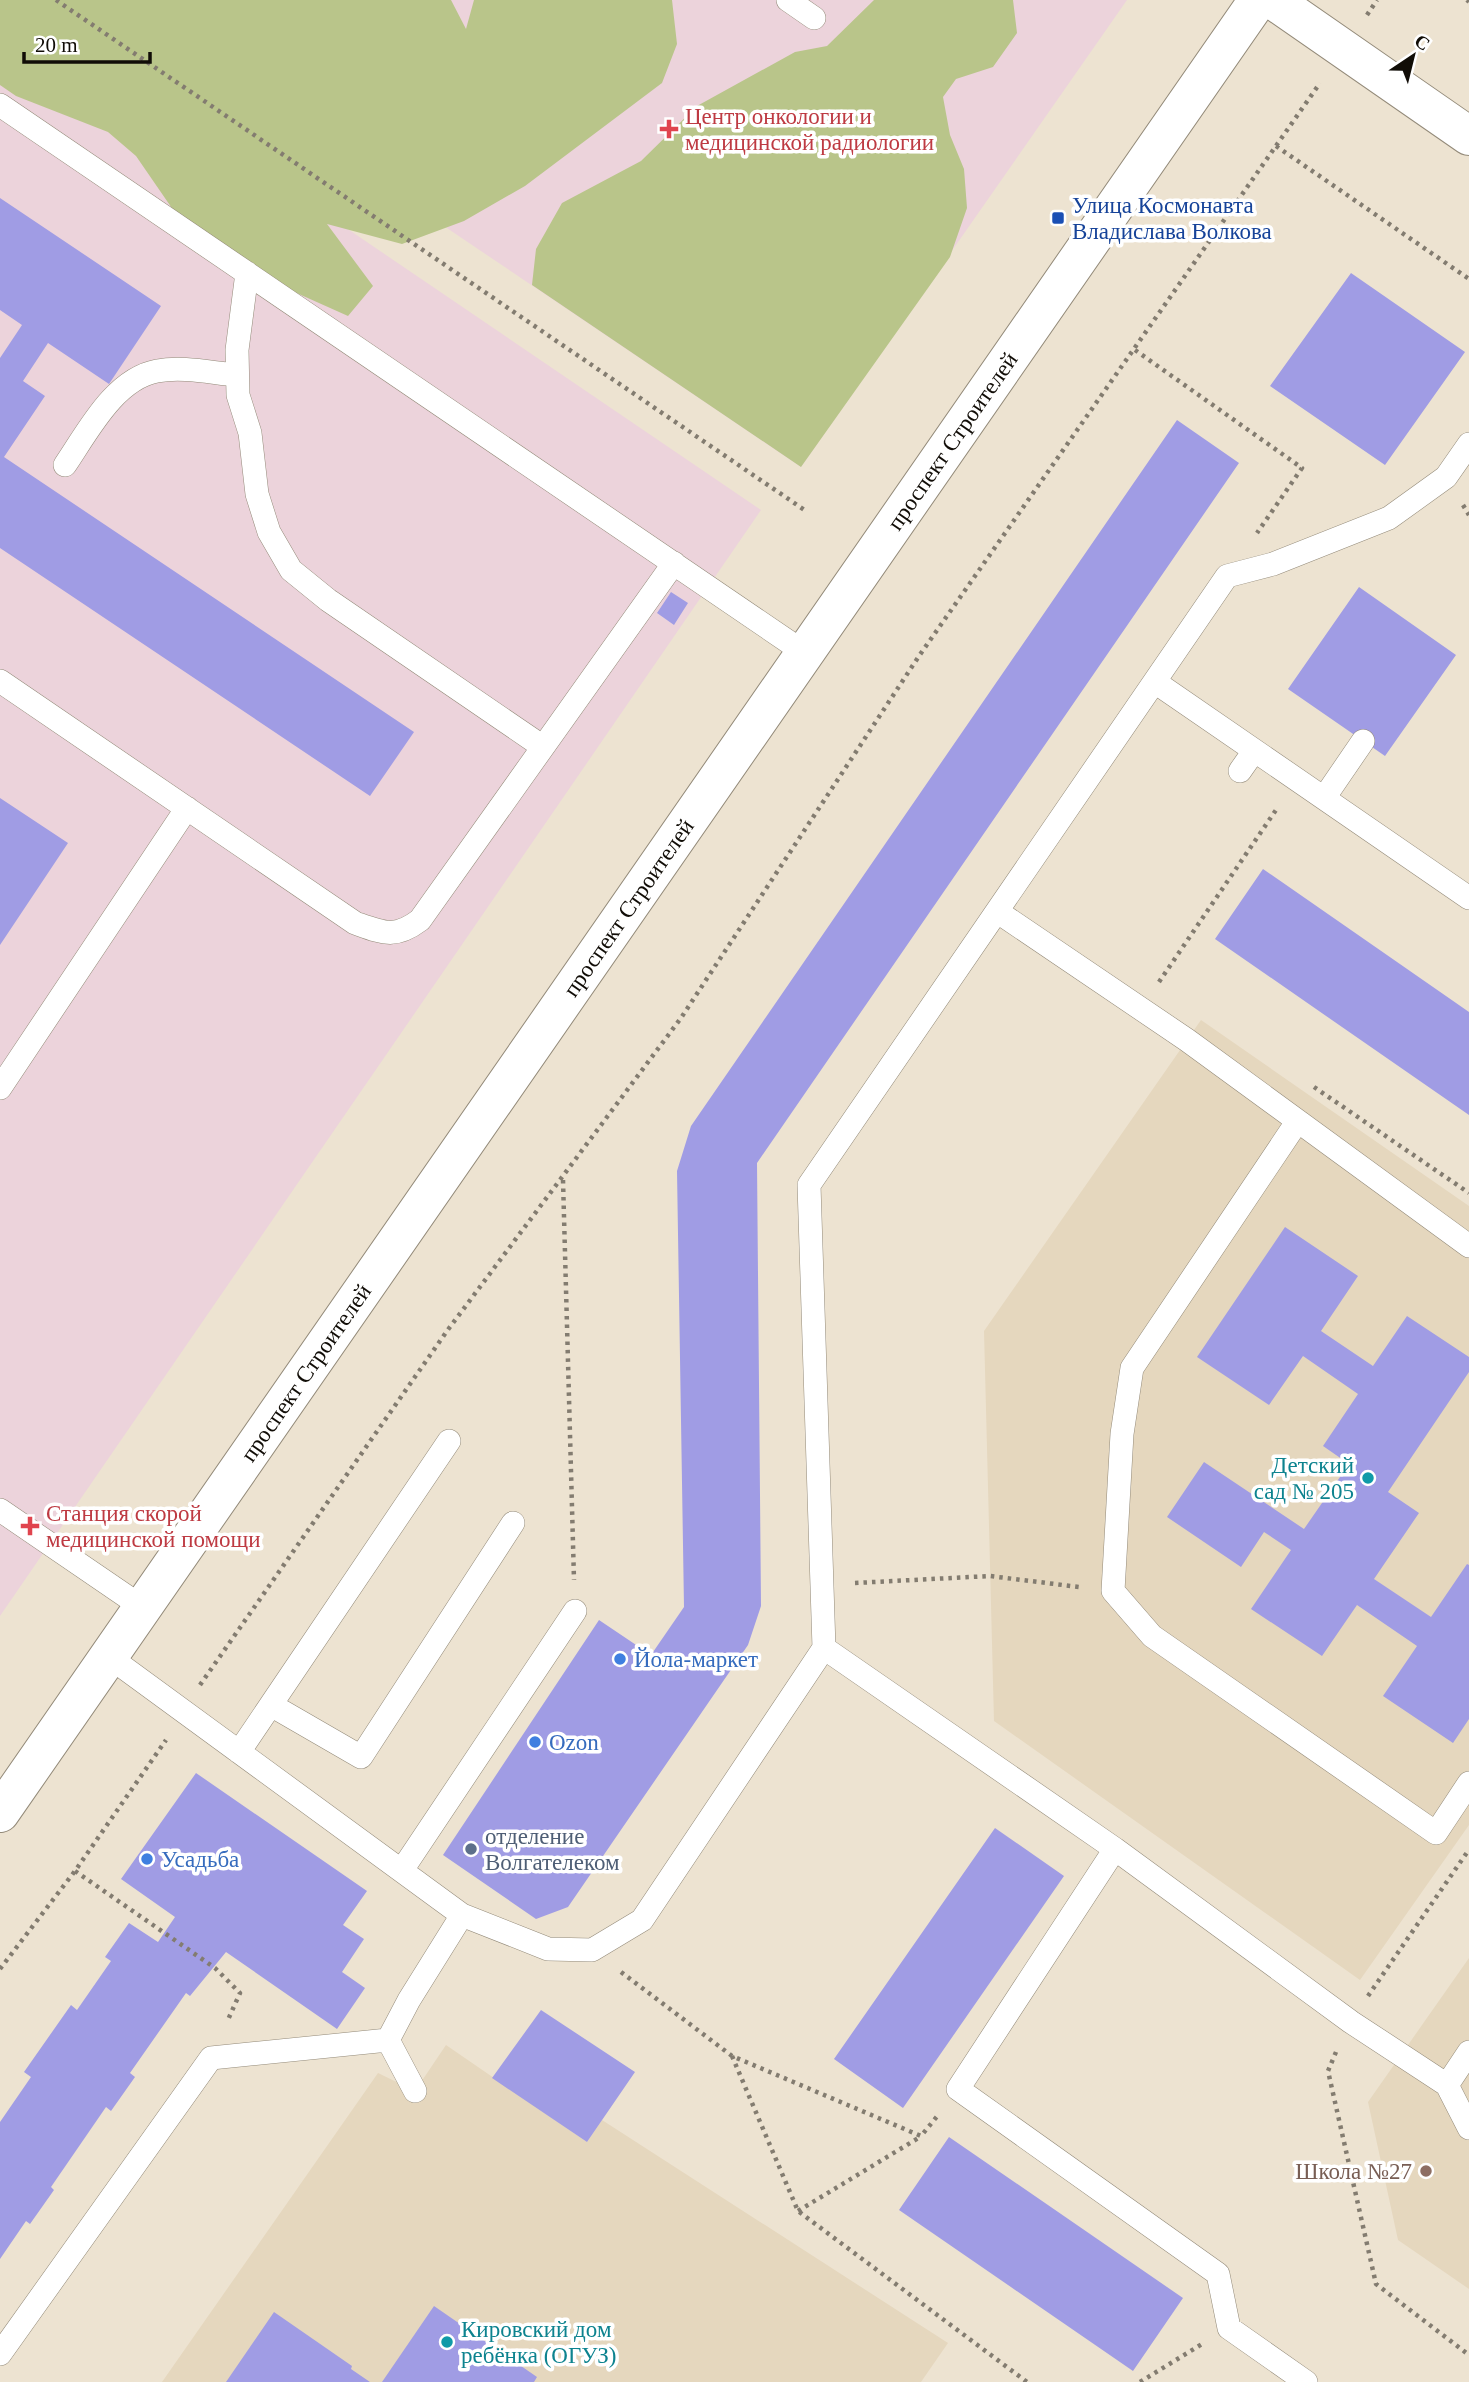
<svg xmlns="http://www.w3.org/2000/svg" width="1469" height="2382" viewBox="0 0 1469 2382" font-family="Georgia,serif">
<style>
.built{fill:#e5d7be}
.medical{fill:#ecd3db}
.green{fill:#b9c58a}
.building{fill:#a09ce4}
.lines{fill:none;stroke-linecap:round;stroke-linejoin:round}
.lane-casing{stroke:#938a79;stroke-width:24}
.street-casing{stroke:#938a79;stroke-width:40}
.secondary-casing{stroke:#938a79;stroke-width:40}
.path{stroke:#837c70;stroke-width:4.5;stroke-dasharray:3.5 5;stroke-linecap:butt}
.lane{stroke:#fff;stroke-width:23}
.street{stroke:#fff;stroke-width:38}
.secondary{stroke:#fff;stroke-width:38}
.health-dot{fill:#e0444e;stroke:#fff;stroke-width:2.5}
.transit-dot{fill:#1a4fb4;stroke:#fff;stroke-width:2.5}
.culture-dot{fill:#0f9aa8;stroke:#fff;stroke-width:2.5}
.shop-dot{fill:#3f7fe0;stroke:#fff;stroke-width:2.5}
.service-dot{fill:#5c6f8a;stroke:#fff;stroke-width:2.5}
.education-dot{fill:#8d6e63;stroke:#fff;stroke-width:2.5}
.labels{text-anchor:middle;stroke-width:7;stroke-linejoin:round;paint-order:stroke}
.health-label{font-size:23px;fill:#be3a42;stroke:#fff;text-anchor:start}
.transit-label{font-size:23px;fill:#164399;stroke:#fff;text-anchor:start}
.street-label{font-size:23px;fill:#110d07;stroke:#fff}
.culture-label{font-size:23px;fill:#0d838f;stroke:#fff;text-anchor:end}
.shop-label{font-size:23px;fill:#366cbe;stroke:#fff;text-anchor:start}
.service-label{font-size:23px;fill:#4e5e75;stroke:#fff;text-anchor:start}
.education-label{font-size:23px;fill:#785e54;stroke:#fff;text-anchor:end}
</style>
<rect width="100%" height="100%" fill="#ede3d1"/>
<path class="built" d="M 1201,1020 L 1469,1206 L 1469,1825 L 1360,1980 L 994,1721 L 984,1331 Z
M 1469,1958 L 1469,2289 L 1398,2240 L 1368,2102 Z
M 446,2045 L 587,2142 L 602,2120 L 948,2343 L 921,2382 L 162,2382 L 378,2073 L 415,2091 Z"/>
<path class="medical" d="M 0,0 L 11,0 L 761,510 L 0,1616 Z
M 109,0 L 1127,0 L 801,467 Z"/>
<path class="green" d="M 0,0 L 451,0 L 466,29 L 474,0 L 672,0 L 677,44 L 662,83 L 525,186 L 464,221 L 402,244 L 327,224 L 373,286 L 348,316 L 272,282 L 178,217 L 136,156 L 108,132 L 16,96 L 0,85 Z
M 874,0 L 1013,0 L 1017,33 L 993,67 L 956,79 L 943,97 L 950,135 L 964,169 L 967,208 L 950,257 L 801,467 L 532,285 L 536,249 L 562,203 L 641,161 L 697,106 L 795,52 L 827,46 Z"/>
<path class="building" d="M 0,198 L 161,306 L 109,384 L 48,343 L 23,381 L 45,396 L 4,457 L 414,732 L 370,796 L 0,548 L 0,358 L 22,325 L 0,310 Z
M 1351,273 L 1465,352 L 1385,465 L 1270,386 Z
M 1177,420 L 1239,463 L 757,1163 L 761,1606 L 748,1645 L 568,1907 L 536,1919 L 443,1855 L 599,1620 L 651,1655 L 684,1607 L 677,1171 L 691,1126 Z
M 1359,587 L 1456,655 L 1385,756 L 1288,689 Z
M 671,592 L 688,603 L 674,625 L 657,613 Z
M 0,798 L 68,843 L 0,945 Z
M 1263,869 L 1469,1012 L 1469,1115 L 1215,939 Z
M 1285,1227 L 1358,1276 L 1321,1331 L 1373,1366 L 1407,1316 L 1469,1357 L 1469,1372 L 1388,1492 L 1419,1513 L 1374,1579 L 1431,1617 L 1467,1564 L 1469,1565 L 1469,1719 L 1453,1743 L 1383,1696 L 1417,1646 L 1357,1605 L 1322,1656 L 1251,1609 L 1291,1550 L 1264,1532 L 1241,1567 L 1167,1517 L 1204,1462 L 1304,1529 L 1349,1464 L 1323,1446 L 1358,1394 L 1303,1356 L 1269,1405 L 1197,1357 Z
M 196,1773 L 367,1891 L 343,1925 L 364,1939 L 342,1972 L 365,1988 L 337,2029 L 226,1952 L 190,1996 L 186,1993 L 130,2073 L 135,2077 L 111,2111 L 106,2107 L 51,2187 L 54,2190 L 30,2224 L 26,2221 L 0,2259 L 0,2122 L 31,2077 L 24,2072 L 71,2005 L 77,2010 L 111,1961 L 105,1957 L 129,1923 L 158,1942 L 175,1917 L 121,1879 Z
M 995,1828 L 1064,1876 L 903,2108 L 834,2059 Z
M 541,2010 L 635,2072 L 587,2142 L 492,2078 Z
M 949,2137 L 1183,2298 L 1133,2371 L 899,2210 Z
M 434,2306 L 537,2377 L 534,2382 L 382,2382 Z
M 274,2312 L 352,2366 L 351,2369 L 370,2382 L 226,2382 Z"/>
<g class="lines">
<defs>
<path id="lane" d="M 788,0 L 814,18
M 0,105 L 805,653
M 247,273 L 237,350 L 238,395 L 250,433 L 257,494 L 269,532 L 291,570 L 328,600 L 543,747
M 65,465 C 87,433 114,379 157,371 C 183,366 212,373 237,375
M 0,681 L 355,923 C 383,933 395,939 420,920 L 674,563
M 1155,682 L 1469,898
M 1240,771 L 1254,751
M 1324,798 L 1363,741
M 998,912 L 1187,1040 L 1469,1246
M 0,1088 L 187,808
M 1297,1122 L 1132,1368 L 1122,1434 L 1113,1591 L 1152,1636 L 1436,1833 L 1469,1783
M 0,1510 L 142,1607
M 824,1648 L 1115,1849 L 1351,2022 L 1447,2085 L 1469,2128
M 108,1656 L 462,1915 L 548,1949 L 592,1950 L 642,1920 L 824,1648 L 809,1185 L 1227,576 L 1273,564 L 1389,518 L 1446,477 L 1469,444
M 271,1705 L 361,1757 L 513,1523
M 239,1752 L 449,1441
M 1115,1849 L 958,2089 L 1218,2274 L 1229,2328 L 1306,2382
M 402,1870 L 575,1611
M 388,2040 L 415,2091
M 1447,2085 L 1469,2052
M 0,2354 L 211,2058 L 388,2040 L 409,2000 L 462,1915"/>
<path id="street" d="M 1273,0 L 1469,136"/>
<g id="secondary">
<path id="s1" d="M 0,1813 L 1258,0"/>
</g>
</defs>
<use href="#lane" class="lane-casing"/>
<use href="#street" class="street-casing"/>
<use href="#secondary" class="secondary-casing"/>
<path class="path" d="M 56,0 L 806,511
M 1467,0 L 1469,2
M 1367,15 L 1377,0
M 1276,146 L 1469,279
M 1135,350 L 1302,468 L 1257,533
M 1463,505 L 1469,515
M 1159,982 L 1278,807
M 1314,1087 L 1469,1193
M 563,1180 L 574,1580
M 855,1583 L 990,1576 L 1079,1587
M 200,1685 L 447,1331 L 681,1018 L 919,656 L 1320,83
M 75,1871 L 215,1968 L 240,1993 L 227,2022
M 0,1969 L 75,1871 L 166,1740
M 621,1972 L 732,2056 L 921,2136 L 939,2114
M 1368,1996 L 1468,1851
M 1336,2052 L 1328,2071 L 1376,2284 L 1469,2355
M 732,2056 L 798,2211 L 1027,2382
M 798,2211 L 920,2137
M 1140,2382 L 1202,2344"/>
<use href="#lane" class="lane"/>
<use href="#street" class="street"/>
<use href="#secondary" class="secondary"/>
</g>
<g class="health-dot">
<path d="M665.5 118.5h7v7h7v7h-7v7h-7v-7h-7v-7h7z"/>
<path d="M26.5 1515.5h7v7h7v7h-7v7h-7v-7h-7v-7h7z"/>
</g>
<rect class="transit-dot" x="1051" y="211" width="14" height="14" rx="3.5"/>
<g class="culture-dot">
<circle cx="1368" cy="1478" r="7"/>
<circle cx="447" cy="2342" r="7"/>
</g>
<g class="shop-dot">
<circle cx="620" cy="1659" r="7"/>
<circle cx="535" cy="1742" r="7"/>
<circle cx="147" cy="1859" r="7"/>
</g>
<circle class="service-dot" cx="471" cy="1849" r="7"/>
<circle class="education-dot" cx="1426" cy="2171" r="7"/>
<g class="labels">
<g class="health-label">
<text x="685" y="124">Центр онкологии и<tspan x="685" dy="26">медицинской радиологии</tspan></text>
<text x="46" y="1521">Станция скорой<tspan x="46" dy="26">медицинской помощи</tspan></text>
</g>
<g class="transit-label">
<text x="1072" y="213">Улица Космонавта<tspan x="1072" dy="26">Владислава Волкова</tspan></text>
</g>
<g class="street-label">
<text dy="8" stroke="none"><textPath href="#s1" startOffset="1670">проспект Строителей</textPath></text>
<text dy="8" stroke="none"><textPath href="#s1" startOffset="1102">проспект Строителей</textPath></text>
<text dy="8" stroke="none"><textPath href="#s1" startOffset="536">проспект Строителей</textPath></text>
</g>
<g class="culture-label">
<text x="1354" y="1473">Детский<tspan x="1354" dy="26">сад № 205</tspan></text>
<text x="461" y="2337" text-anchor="start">Кировский дом<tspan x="461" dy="26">ребёнка (ОГУЗ)</tspan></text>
</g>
<g class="shop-label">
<text x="634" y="1667">Йола-маркет</text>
<text x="549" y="1750">Ozon</text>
<text x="161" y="1867">Усадьба</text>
</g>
<g class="service-label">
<text x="485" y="1844">отделение<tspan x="485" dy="26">Волгателеком</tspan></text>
</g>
<g class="education-label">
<text x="1412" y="2179">Школа №27</text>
</g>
</g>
<g transform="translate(1413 56) rotate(35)" stroke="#ffffff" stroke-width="5" paint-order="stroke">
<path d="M0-5L12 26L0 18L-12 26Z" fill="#110d07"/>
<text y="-10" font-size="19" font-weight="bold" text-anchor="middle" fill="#110d07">С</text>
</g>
<path d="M24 52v10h126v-10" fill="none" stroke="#110d07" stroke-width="3.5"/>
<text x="35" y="52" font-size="21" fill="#110d07" stroke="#ffffff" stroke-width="5" paint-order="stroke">20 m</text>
</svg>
